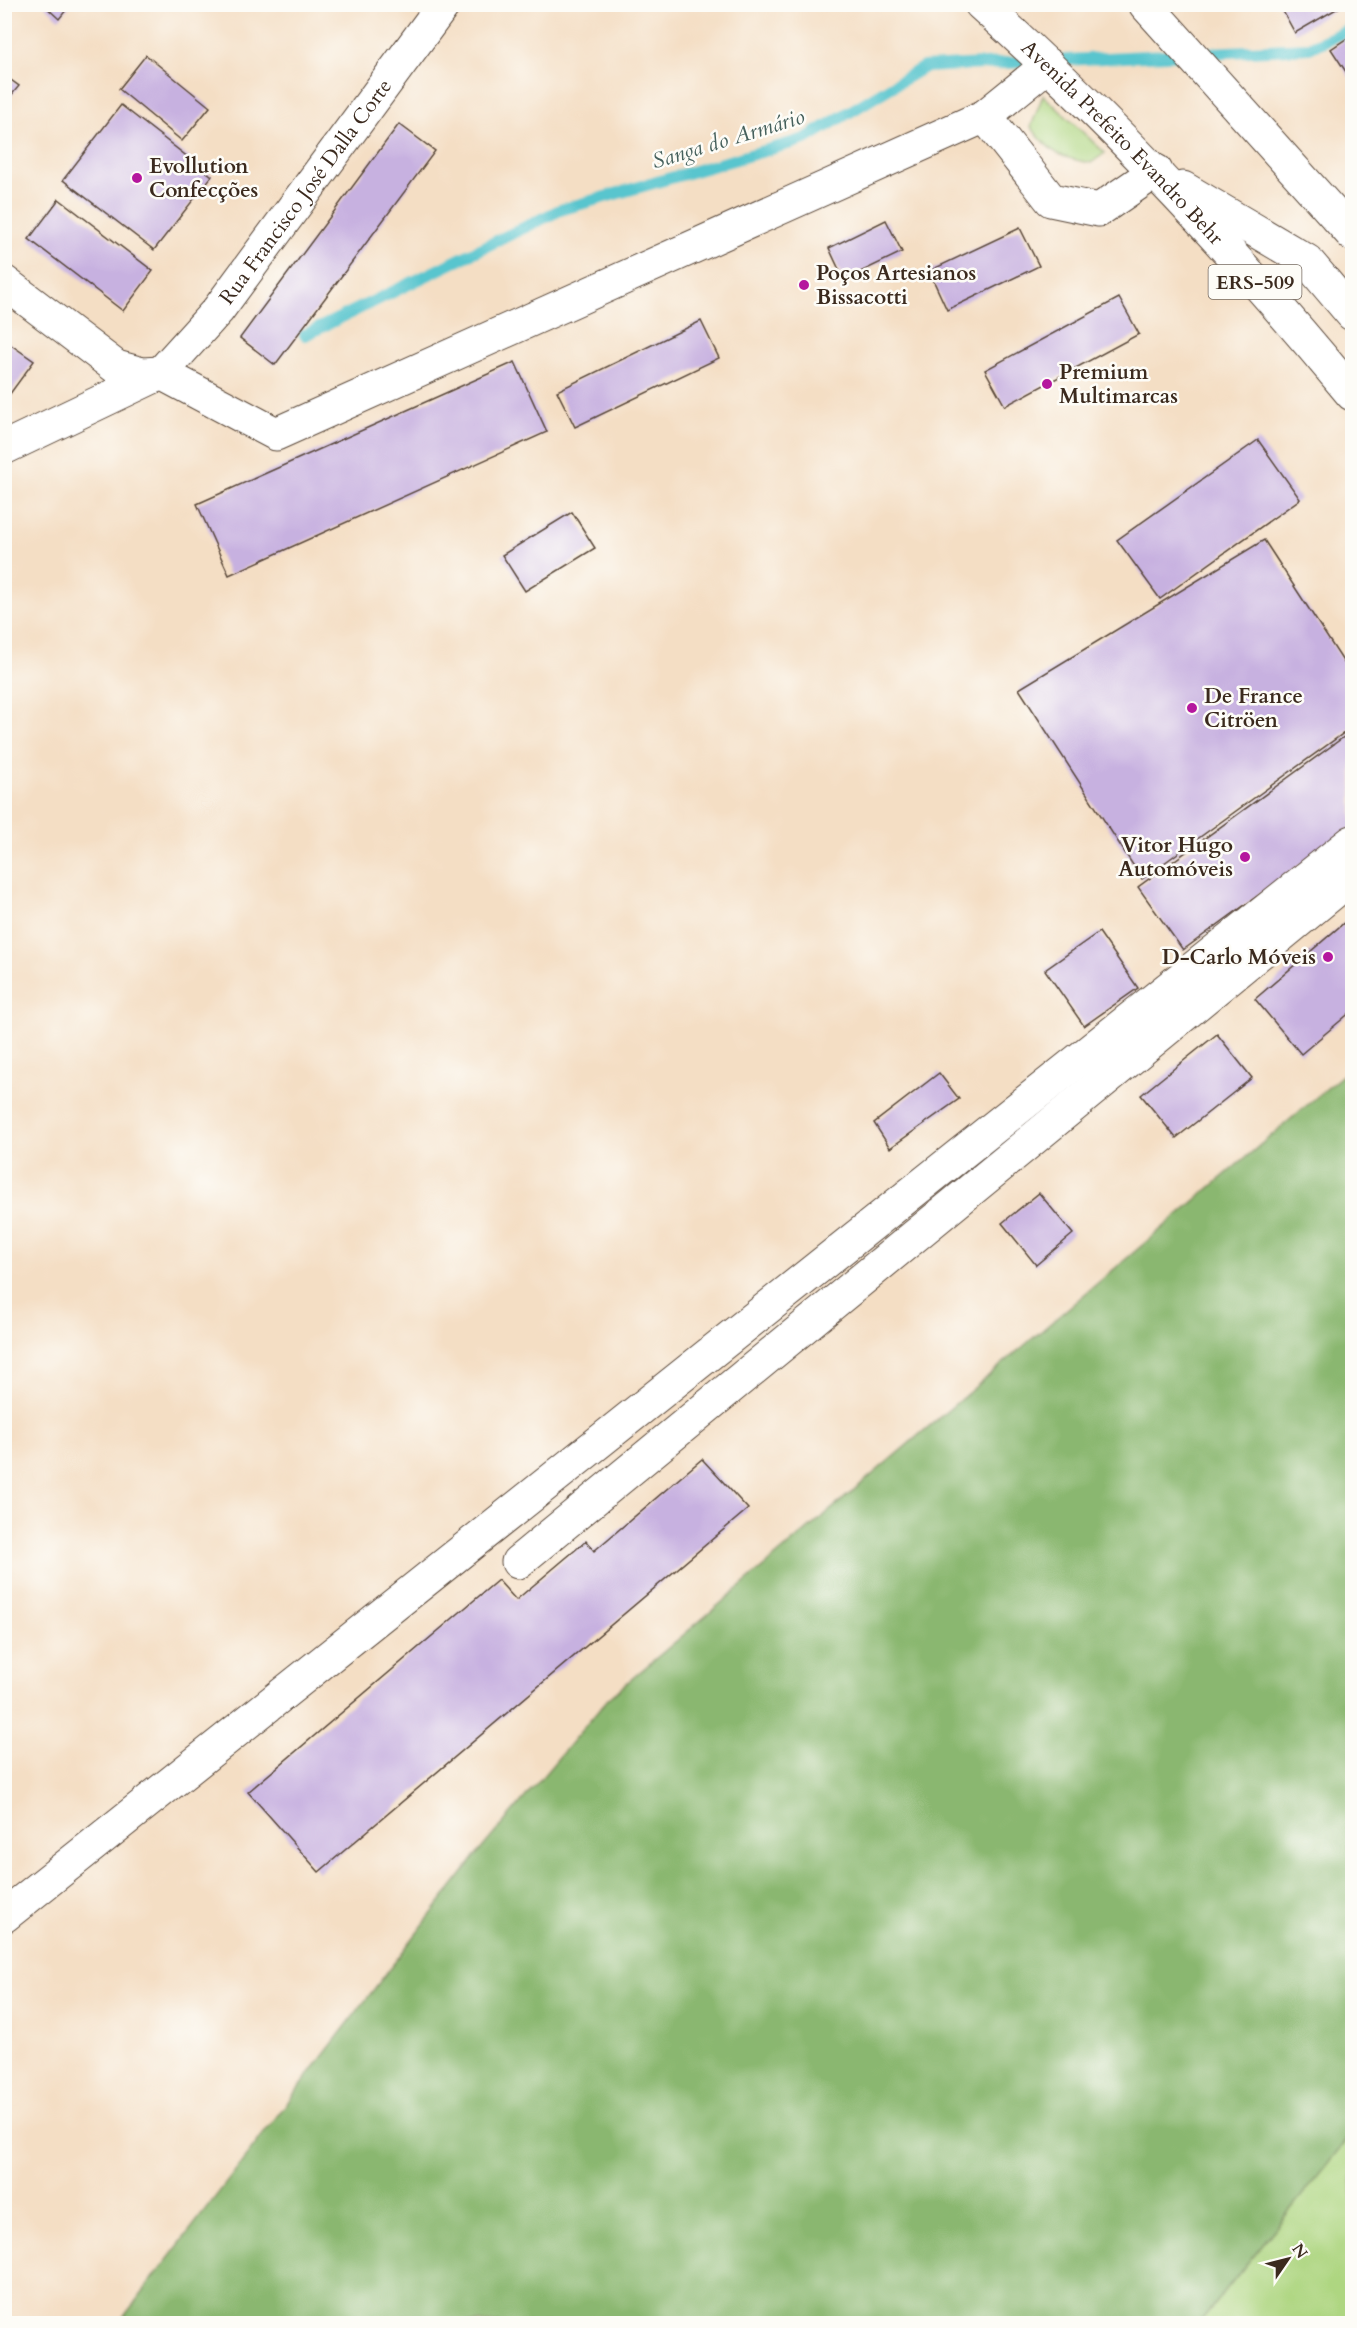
<svg xmlns="http://www.w3.org/2000/svg" width="1357" height="2328" viewBox="0 0 1357 2328" font-family="Cardo,serif">
<style>
.green{fill:#aed681;stroke:#748050;stroke-width:1.5}
.forest{fill:#8ab76f;stroke:#627046;stroke-width:1.5}
.lines{fill:none;stroke-linecap:round;stroke-linejoin:round}
.stream{stroke:#58c5ce;stroke-width:12}
.building{fill:#c7b1e0}
.minor-casing{stroke:#574537;stroke-width:35}
.highway-casing{stroke:#574537;stroke-width:35}
.minor{stroke:#fff;stroke-width:33}
.highway{stroke:#fff;stroke-width:33}
.poi-dot{fill:#b5179e;stroke:#fdfcf7;stroke-width:2}
.labels{text-anchor:middle;stroke-width:5;stroke-linejoin:round;paint-order:stroke}
.shield{fill:#fdfcf7;stroke:#75695f;stroke-width:1.5}
.shield-label{font-size:20px;font-weight:bold;fill:#3b2a1e}
.street-label{font-size:21px;fill:#3b2a1e;stroke:#fdfcf7}
.poi-label{font-size:21px;font-weight:bold;fill:#3b2a1e;stroke:#fdfcf7;text-anchor:start}
.water-label{font-size:22px;font-style:italic;fill:#45605c;stroke:#fdfcf7}
</style>
<rect width="100%" height="100%" fill="#fdfcf7"/>
<filter id="ink" filterUnits="userSpaceOnUse"><feTurbulence type="fractalNoise" baseFrequency=".0167" numOctaves="2"/><feDisplacementMap in="SourceGraphic" scale="12" xChannelSelector="R" yChannelSelector="G"/><feConvolveMatrix kernelMatrix="1 2 1 2 8 2 1 2 1" color-interpolation-filters="sRGB"/></filter>
<filter id="wash" filterUnits="userSpaceOnUse"><feTurbulence type="fractalNoise" baseFrequency=".008" numOctaves="4" result="noise"/><feDisplacementMap in="SourceGraphic" scale="24" xChannelSelector="R" yChannelSelector="G"/><feGaussianBlur stdDeviation="1.35" result="paint"/><feColorMatrix in="noise" values="0 0 0 0 0 0 0 0 0 0 0 0 0 0 0 0 0 1.4 0 .05"/><feComposite in="paint" operator="in"/></filter>
<g filter="url(#wash)">
<rect width="100%" height="100%" fill="#f4dec4"/>
<path class="green" d="M 1043,95 L 1105,153 L 1091,163 C 1060,158 1050,153 1031,127 Z
M 1352,2133 L 1352,2323 L 1199,2323 Z"/>
<path class="forest" d="M 1352,1067 L 1352,2133 L 1199,2323 L 119,2323 L 478,1853 L 608,1699 Z"/>
<g class="lines">
<path class="stream" d="M 305,335 L 560,210 L 805,139 L 924,67 L 1309,48 L 1352,28"/>
</g>
<g id="blocks">
<path class="building" d="M 43,4 L 71,4 L 59,19 Z
M 1279,4 L 1345,4 L 1295,33 Z
M 1352,35 L 1352,81 L 1331,49 Z
M 146,55 L 210,107 L 182,141 L 119,89 Z
M 4,75 L 19,86 L 4,104 Z
M 121,105 L 212,176 L 154,250 L 63,180 Z
M 399,124 L 435,151 L 275,365 L 240,338 Z
M 59,199 L 153,271 L 123,311 L 29,239 Z
M 886,220 L 902,252 L 844,280 L 829,248 Z
M 1020,228 L 1039,266 L 947,310 L 929,271 Z
M 1119,298 L 1139,334 L 1005,406 L 985,370 Z
M 701,321 L 719,358 L 575,427 L 557,391 Z
M 4,340 L 34,361 L 4,402 Z
M 515,362 L 547,432 L 229,575 L 197,504 Z
M 1258,440 L 1300,499 L 1160,599 L 1117,540 Z
M 572,512 L 595,548 L 525,591 L 502,555 Z
M 1264,540 L 1352,675 L 1352,727 L 1142,879 L 1019,689 Z
M 1352,731 L 1352,827 L 1183,950 L 1138,887 Z
M 1352,916 L 1352,1011 L 1301,1054 L 1255,999 Z
M 1099,932 L 1138,988 L 1084,1026 L 1045,970 Z
M 1217,1034 L 1252,1078 L 1176,1138 L 1141,1095 Z
M 939,1073 L 959,1099 L 890,1148 L 874,1123 Z
M 1039,1193 L 1073,1234 L 1036,1265 L 1002,1223 Z
M 702,1459 L 748,1509 L 319,1872 L 248,1792 L 498,1580 L 516,1600 L 586,1541 L 594,1551 Z"/>
</g>
</g>
<g filter="url(#ink)">
<use href="#blocks" fill-opacity="0" stroke="#574537" stroke-width="1.5"/>
<g class="lines">
<defs>
<g id="minor">
<path d="M 1048,65 L 985,116 L 1051,200 L 1099,210 L 1156,171"/>
<path d="M 4,282 L 116,367 L 142,374 L 161,373"/>
<path d="M 161,373 L 276,434 L 985,116"/>
<path id="s1" d="M 4,448 L 161,373 L 218,310 L 444,4"/>
<path d="M 518,1562 L 1352,877"/>
<path d="M 4,1916 L 1352,842"/>
</g>
<g id="highway">
<path id="s2" d="M 981,4 C 1115,124 1238,256 1352,394"/>
<path d="M 1145,4 L 1352,234"/>
<path d="M 1183,188 L 1307,261 L 1352,314"/>
</g>
</defs>
<use href="#minor" class="minor-casing"/>
<use href="#highway" class="highway-casing"/>
<use href="#minor" class="minor"/>
<use href="#highway" class="highway"/>
</g>
</g>
<g class="poi-dot">
<circle cx="137" cy="178" r="6"/>
<circle cx="804" cy="285" r="6"/>
<circle cx="1047" cy="384" r="6"/>
<circle cx="1192" cy="708" r="6"/>
<circle cx="1245" cy="857" r="6"/>
<circle cx="1328" cy="957" r="6"/>
</g>
<g class="labels">
<rect class="shield" x="1208.5" y="265" width="93" height="34" rx="4.5"/>
<g class="shield-label">
<text x="1255" y="289">ERS-509</text>
</g>
<g class="street-label">
<text dy="7" stroke="none"><textPath href="#s2" startOffset="198">Avenida Prefeito Evandro Behr</textPath></text>
<text dy="7" stroke="none"><textPath href="#s1" startOffset="406">Rua Francisco José Dalla Corte</textPath></text>
</g>
<g class="poi-label">
<text x="149" y="173">Evollution<tspan x="149" dy="24">Confecções</tspan></text>
<text x="816" y="280">Poços Artesianos<tspan x="816" dy="24">Bissacotti</tspan></text>
<text x="1059" y="379">Premium<tspan x="1059" dy="24">Multimarcas</tspan></text>
<text x="1204" y="703">De France<tspan x="1204" dy="24">Citröen</tspan></text>
<text x="1233" y="852" text-anchor="end">Vitor Hugo<tspan x="1233" dy="24">Automóveis</tspan></text>
<text x="1316" y="964" text-anchor="end">D-Carlo Móveis</text>
</g>
<g class="water-label">
<text transform="translate(728 138) rotate(-17)" y="8">Sanga do Armário</text>
</g>
</g>
<rect width="1357" height="2328" fill="none" stroke="#fdfcf7" stroke-width="24"/>
<g transform="translate(1288 2259) rotate(55)" stroke="#fdfcf7" stroke-width="4.5" paint-order="stroke">
<path d="M0-4.5L10 22L0 15L-10 22Z" fill="#3b2a1e"/>
<text y="-9" font-size="16" font-weight="bold" text-anchor="middle" fill="#3b2a1e">N</text>
</g>
</svg>
